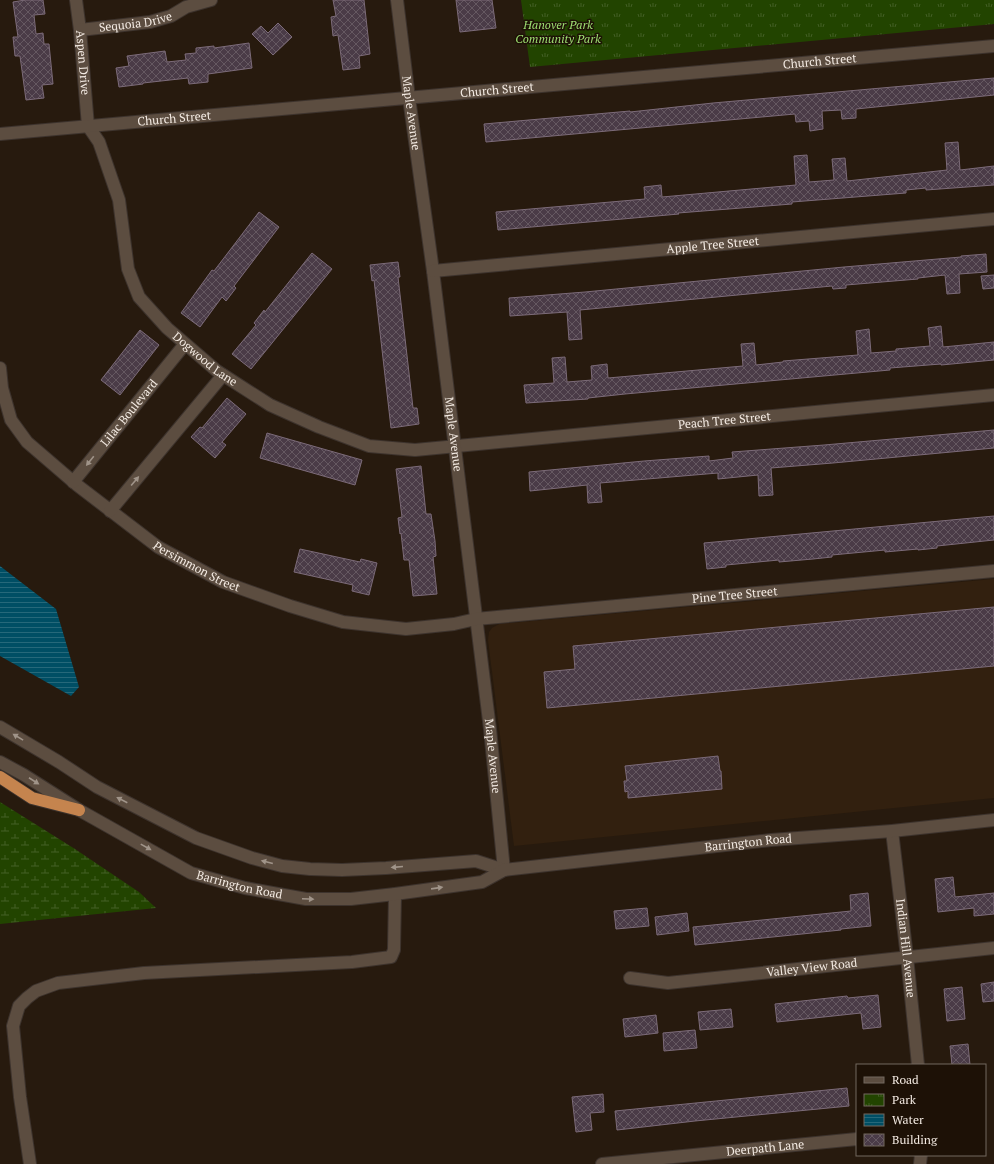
<svg xmlns="http://www.w3.org/2000/svg" width="994" height="1164" viewBox="0 0 994 1164" font-family="'PT Serif',serif">
<style>
.built{fill:#32200f}
.wetland{fill:url(#wetland-marsh)}
.park{fill:url(#park-tufts)}
.water{fill:url(#water-rules)}
.building{fill:url(#building-cross-hatch);stroke:#7c6b79}
.lines{fill:none;stroke-linecap:round;stroke-linejoin:round}
.minor-casing{stroke:#3d332d;stroke-width:14}
.secondary-casing{stroke:#3d332d;stroke-width:14}
.trunk-casing{stroke:#3d332d;stroke-width:14}
.minor{stroke:#5c4d40;stroke-width:12}
.secondary{stroke:#5c4d40;stroke-width:12}
.trunk{stroke:#c5844e;stroke-width:12}
.oneway{fill:#a09489}
.labels{text-anchor:middle;stroke-width:3;stroke-linejoin:round;paint-order:stroke}
.street-label{font-size:12px;fill:#f3eae2;stroke:#1d1106}
.park-label{font-size:12px;font-style:italic;fill:#9edf72;stroke:#1d1106}
</style>
<defs>
<pattern id="wetland-marsh" width="20" height="14" patternUnits="userSpaceOnUse"><rect width="20" height="14" fill="#240"/><path d="M1 5h8M5 5V1M11 12h8M15 12V8" fill="none" stroke="#435f25"/></pattern>
<pattern id="park-tufts" width="24" height="20" patternUnits="userSpaceOnUse"><rect width="24" height="20" fill="#240"/><path d="M3 7l-1-3M5 7V3M7 7l1-3M15 17l-1-3M17 17v-4M19 17l1-3" fill="none" stroke="#435f25"/></pattern>
<pattern id="water-rules" width="6" height="5" patternUnits="userSpaceOnUse"><rect width="6" height="5" fill="#004e64"/><path d="M0 2.5h6" fill="none" stroke="#26687a"/></pattern>
<pattern id="building-cross-hatch" width="8" height="8" patternUnits="userSpaceOnUse"><rect width="8" height="8" fill="#4a3b47"/><path d="M0 0l8 8M0 8l8-8" fill="none" stroke="#655861"/></pattern>
</defs>
<rect width="100%" height="100%" fill="#271a0e"/>
<path class="built" d="M 994,579 L 994,798 L 514,846 L 488,640 L 489,632 L 492,628 L 499,624 Z"/>
<path class="wetland" d="M 0,802 L 75,849 L 139,892 L 156,908 L 0,924 Z"/>
<path class="park" d="M 521,0 L 994,0 L 994,24 L 530,67 Z"/>
<path class="water" d="M 0,566 L 56,609 L 79,687 L 71,696 L 0,656 Z"/>
<path class="building" d="M 25,0 L 43,0 L 45,14 L 34,15 L 36,34 L 43,33 L 44,44 L 49,44 L 53,84 L 42,85 L 44,98 L 26,100 L 20,56 L 15,56 L 13,37 L 18,37 L 13,2 Z
M 333,0 L 364,0 L 370,54 L 359,56 L 360,68 L 343,70 L 338,35 L 333,36 L 331,17 L 336,16 Z
M 456,0 L 492,0 L 496,28 L 460,32 Z
M 278,23 L 292,37 L 273,55 L 252,34 L 261,26 L 268,33 Z
M 249,43 L 252,68 L 208,74 L 208,82 L 189,84 L 188,78 L 143,83 L 143,84 L 119,87 L 116,68 L 129,66 L 127,56 L 165,51 L 167,62 L 186,60 L 185,54 L 196,53 L 196,48 L 214,46 L 214,48 Z
M 994,78 L 994,95 L 856,109 L 856,118 L 842,119 L 841,110 L 822,111 L 823,129 L 810,131 L 809,121 L 796,122 L 795,114 L 486,142 L 484,124 L 630,111 L 630,112 L 713,103 Z
M 958,142 L 960,170 L 994,166 L 994,185 L 926,190 L 926,188 L 906,190 L 906,193 L 792,202 L 792,204 L 678,213 L 679,214 L 498,230 L 496,212 L 645,199 L 644,187 L 661,185 L 662,197 L 796,185 L 794,156 L 807,155 L 809,182 L 834,180 L 832,159 L 845,158 L 847,181 L 947,170 L 945,143 Z
M 259,212 L 279,227 L 234,286 L 236,288 L 226,301 L 222,297 L 200,327 L 181,313 L 212,270 L 214,271 Z
M 312,253 L 332,269 L 251,369 L 232,354 L 256,325 L 254,323 L 264,310 L 265,312 Z
M 986,254 L 987,272 L 959,274 L 960,293 L 947,294 L 945,275 L 918,278 L 918,279 L 846,285 L 846,288 L 833,289 L 832,286 L 580,310 L 582,339 L 569,340 L 567,312 L 510,316 L 509,298 L 585,292 L 844,267 L 961,257 L 961,256 Z
M 398,262 L 400,277 L 398,277 L 413,408 L 417,408 L 419,424 L 391,428 L 374,280 L 372,281 L 370,265 Z
M 994,275 L 994,288 L 983,289 L 981,276 Z
M 941,326 L 943,347 L 994,342 L 994,360 L 941,365 L 941,364 L 890,368 L 890,370 L 625,394 L 588,398 L 588,399 L 526,403 L 524,385 L 554,383 L 552,358 L 565,357 L 567,382 L 592,380 L 591,366 L 607,364 L 608,378 L 743,366 L 741,344 L 754,343 L 756,365 L 783,362 L 783,361 L 858,355 L 856,331 L 869,329 L 871,353 L 896,351 L 896,349 L 930,346 L 928,328 Z
M 140,330 L 159,345 L 120,395 L 101,380 Z
M 227,398 L 246,414 L 222,442 L 226,445 L 215,458 L 191,437 L 200,427 L 202,428 Z
M 994,430 L 994,448 L 833,463 L 771,468 L 773,495 L 759,496 L 758,475 L 718,479 L 718,473 L 600,483 L 602,502 L 588,503 L 587,485 L 530,491 L 529,472 L 644,461 L 709,456 L 709,461 L 733,458 L 732,452 L 824,445 Z
M 267,433 L 362,460 L 355,485 L 260,458 Z
M 421,466 L 426,514 L 431,514 L 435,541 L 436,556 L 433,557 L 437,594 L 413,596 L 409,560 L 404,560 L 401,533 L 400,534 L 398,518 L 402,517 L 396,469 Z
M 994,516 L 994,540 L 937,546 L 937,548 L 918,550 L 918,549 L 885,552 L 885,550 L 832,555 L 832,557 L 813,559 L 779,562 L 779,560 L 726,565 L 726,567 L 707,569 L 704,543 Z
M 300,549 L 360,562 L 361,559 L 377,563 L 369,595 L 352,591 L 353,585 L 294,572 Z
M 994,607 L 994,666 L 547,708 L 544,672 L 575,669 L 573,646 Z
M 718,756 L 720,771 L 721,771 L 722,789 L 628,798 L 628,791 L 625,792 L 624,781 L 627,781 L 625,766 Z
M 953,877 L 955,897 L 994,893 L 994,914 L 974,916 L 974,908 L 938,912 L 935,879 Z
M 868,893 L 871,926 L 841,929 L 841,930 L 695,945 L 693,927 L 851,911 L 850,895 Z
M 647,908 L 649,926 L 616,929 L 614,911 Z
M 687,913 L 689,931 L 657,935 L 655,917 Z
M 994,982 L 994,1001 L 983,1002 L 981,984 Z
M 962,987 L 965,1019 L 947,1021 L 944,989 Z
M 878,995 L 881,1027 L 863,1029 L 861,1013 L 777,1022 L 775,1004 L 847,996 L 848,998 Z
M 731,1009 L 733,1027 L 700,1030 L 698,1012 Z
M 656,1015 L 658,1033 L 625,1037 L 623,1019 Z
M 695,1030 L 697,1048 L 664,1051 L 663,1033 Z
M 968,1044 L 970,1065 L 952,1065 L 950,1046 Z
M 847,1088 L 849,1106 L 695,1121 L 617,1130 L 615,1111 Z
M 603,1094 L 604,1112 L 590,1113 L 592,1130 L 576,1132 L 572,1097 Z"/>
<g class="lines">
<defs>
<g id="minor">
<path id="s1" d="M 76,0 L 80,30 L 88,126 L 99,142 L 119,200 L 128,269 L 139,297 L 167,328 L 217,371 L 270,405 L 319,427 L 369,446 L 415,450 L 994,395"/>
<path id="s2" d="M 397,0 L 409,98 L 433,271 L 490,729 L 504,870"/>
<path id="s3" d="M 80,30 L 150,22 L 171,16 L 186,7 L 211,0"/>
<path id="s4" d="M 0,134 L 994,46"/>
<path id="s5" d="M 433,271 L 994,219"/>
<path id="s6" d="M 0,368 L 2,388 L 11,420 L 27,442 L 77,485 L 158,547 L 223,582 L 290,606 L 343,622 L 406,629 L 454,624 L 476,619 L 994,571"/>
<path id="s7" d="M 73,482 L 185,344"/>
<path d="M 110,511 L 223,375"/>
<path id="s8" d="M 892,831 L 907,957 L 918,1065"/>
<path id="s9" d="M 630,978 L 668,983 L 994,948"/>
<path d="M 30,1164 L 20,1097 L 13,1026 L 19,1006 L 27,998 L 36,991 L 58,983 L 144,973 L 352,962 L 391,957 L 394,950 L 395,894"/>
<path id="s10" d="M 602,1164 L 857,1139"/>
<path d="M 920,1164 L 921,1155"/>
</g>
<g id="secondary">
<path d="M 0,727 L 59,762 L 97,787 L 196,838 L 252,858 L 282,866 L 310,869 L 342,870 L 386,868 L 476,861 L 504,870"/>
<path id="s11" d="M 0,762 L 24,775 L 79,810 L 191,873 L 245,888 L 306,899 L 351,899 L 395,894 L 482,882 L 504,870 L 771,840 L 892,831 L 994,820"/>
</g>
<path id="trunk" d="M 0,777 L 32,798 L 79,810"/>
</defs>
<use href="#minor" class="minor-casing"/>
<use href="#secondary" class="secondary-casing"/>
<use href="#trunk" class="trunk-casing"/>
<use href="#minor" class="minor"/>
<use href="#secondary" class="secondary"/>
<use href="#trunk" class="trunk"/>
</g>
<defs><path id="oneway-solid" d="M-6-.8H1V-3.2L6.5 0L1 3.2V.8H-6Z"/></defs>
<g class="oneway">
<use href="#oneway-solid" transform="translate(90 461) rotate(129)"/>
<use href="#oneway-solid" transform="translate(135 481) rotate(-50)"/>
<use href="#oneway-solid" transform="translate(18 737) rotate(-149)"/>
<use href="#oneway-solid" transform="translate(34 781) rotate(33)"/>
<use href="#oneway-solid" transform="translate(122 800) rotate(-153)"/>
<use href="#oneway-solid" transform="translate(146 847) rotate(29)"/>
<use href="#oneway-solid" transform="translate(267 862) rotate(-166)"/>
<use href="#oneway-solid" transform="translate(397 867) rotate(175)"/>
<use href="#oneway-solid" transform="translate(437 888) rotate(-8)"/>
<use href="#oneway-solid" transform="translate(308 899) rotate(3)"/>
</g>
<g class="labels">
<g class="street-label">
<text dy="4" stroke="none"><textPath href="#s3" startOffset="56">Sequoia Drive</textPath></text>
<text dy="4" stroke="none"><textPath href="#s4" startOffset="823">Church Street</textPath></text>
<text dy="4" stroke="none"><textPath href="#s1" startOffset="63">Aspen Drive</textPath></text>
<text dy="4" stroke="none"><textPath href="#s4" startOffset="499">Church Street</textPath></text>
<text dy="4" stroke="none"><textPath href="#s2" startOffset="114">Maple Avenue</textPath></text>
<text dy="4" stroke="none"><textPath href="#s4" startOffset="175">Church Street</textPath></text>
<text dy="4" stroke="none"><textPath href="#s5" startOffset="281">Apple Tree Street</textPath></text>
<text dy="4" stroke="none"><textPath href="#s1" startOffset="398">Dogwood Lane</textPath></text>
<text dy="4" stroke="none"><textPath href="#s7" startOffset="89">Lilac Boulevard</textPath></text>
<text dy="4" stroke="none"><textPath href="#s1" startOffset="942">Peach Tree Street</textPath></text>
<text dy="4" stroke="none"><textPath href="#s2" startOffset="438">Maple Avenue</textPath></text>
<text dy="4" stroke="none"><textPath href="#s6" startOffset="292">Persimmon Street</textPath></text>
<text dy="4" stroke="none"><textPath href="#s6" startOffset="843">Pine Tree Street</textPath></text>
<text dy="4" stroke="none"><textPath href="#s2" startOffset="762">Maple Avenue</textPath></text>
<text dy="4" stroke="none"><textPath href="#s11" startOffset="787">Barrington Road</textPath></text>
<text dy="4" stroke="none"><textPath href="#s11" startOffset="271">Barrington Road</textPath></text>
<text dy="4" stroke="none"><textPath href="#s8" startOffset="118">Indian Hill Avenue</textPath></text>
<text dy="4" stroke="none"><textPath href="#s9" startOffset="183">Valley View Road</textPath></text>
<text dy="4" stroke="none"><textPath href="#s10" startOffset="164">Deerpath Lane</textPath></text>
</g>
<g class="park-label">
<text x="558" y="29">Hanover Park<tspan x="558" dy="14">Community Park</tspan></text>
</g>
</g>
<rect x="856" y="1064" width="130" height="92" fill="#1d1106" stroke="#73685e"/>
<rect x="864" y="1077" width="20" height="6" fill="#5c4d40" stroke="#73685e"/>
<text x="892" y="1084" font-size="12" fill="#f3eae2">Road</text>
<rect x="864" y="1094" width="20" height="12" fill="url(#park-tufts)" stroke="#73685e"/>
<text x="892" y="1104" font-size="12" fill="#f3eae2">Park</text>
<rect x="864" y="1114" width="20" height="12" fill="url(#water-rules)" stroke="#73685e"/>
<text x="892" y="1124" font-size="12" fill="#f3eae2">Water</text>
<rect x="864" y="1134" width="20" height="12" fill="url(#building-cross-hatch)" stroke="#73685e"/>
<text x="892" y="1144" font-size="12" fill="#f3eae2">Building</text>
</svg>
